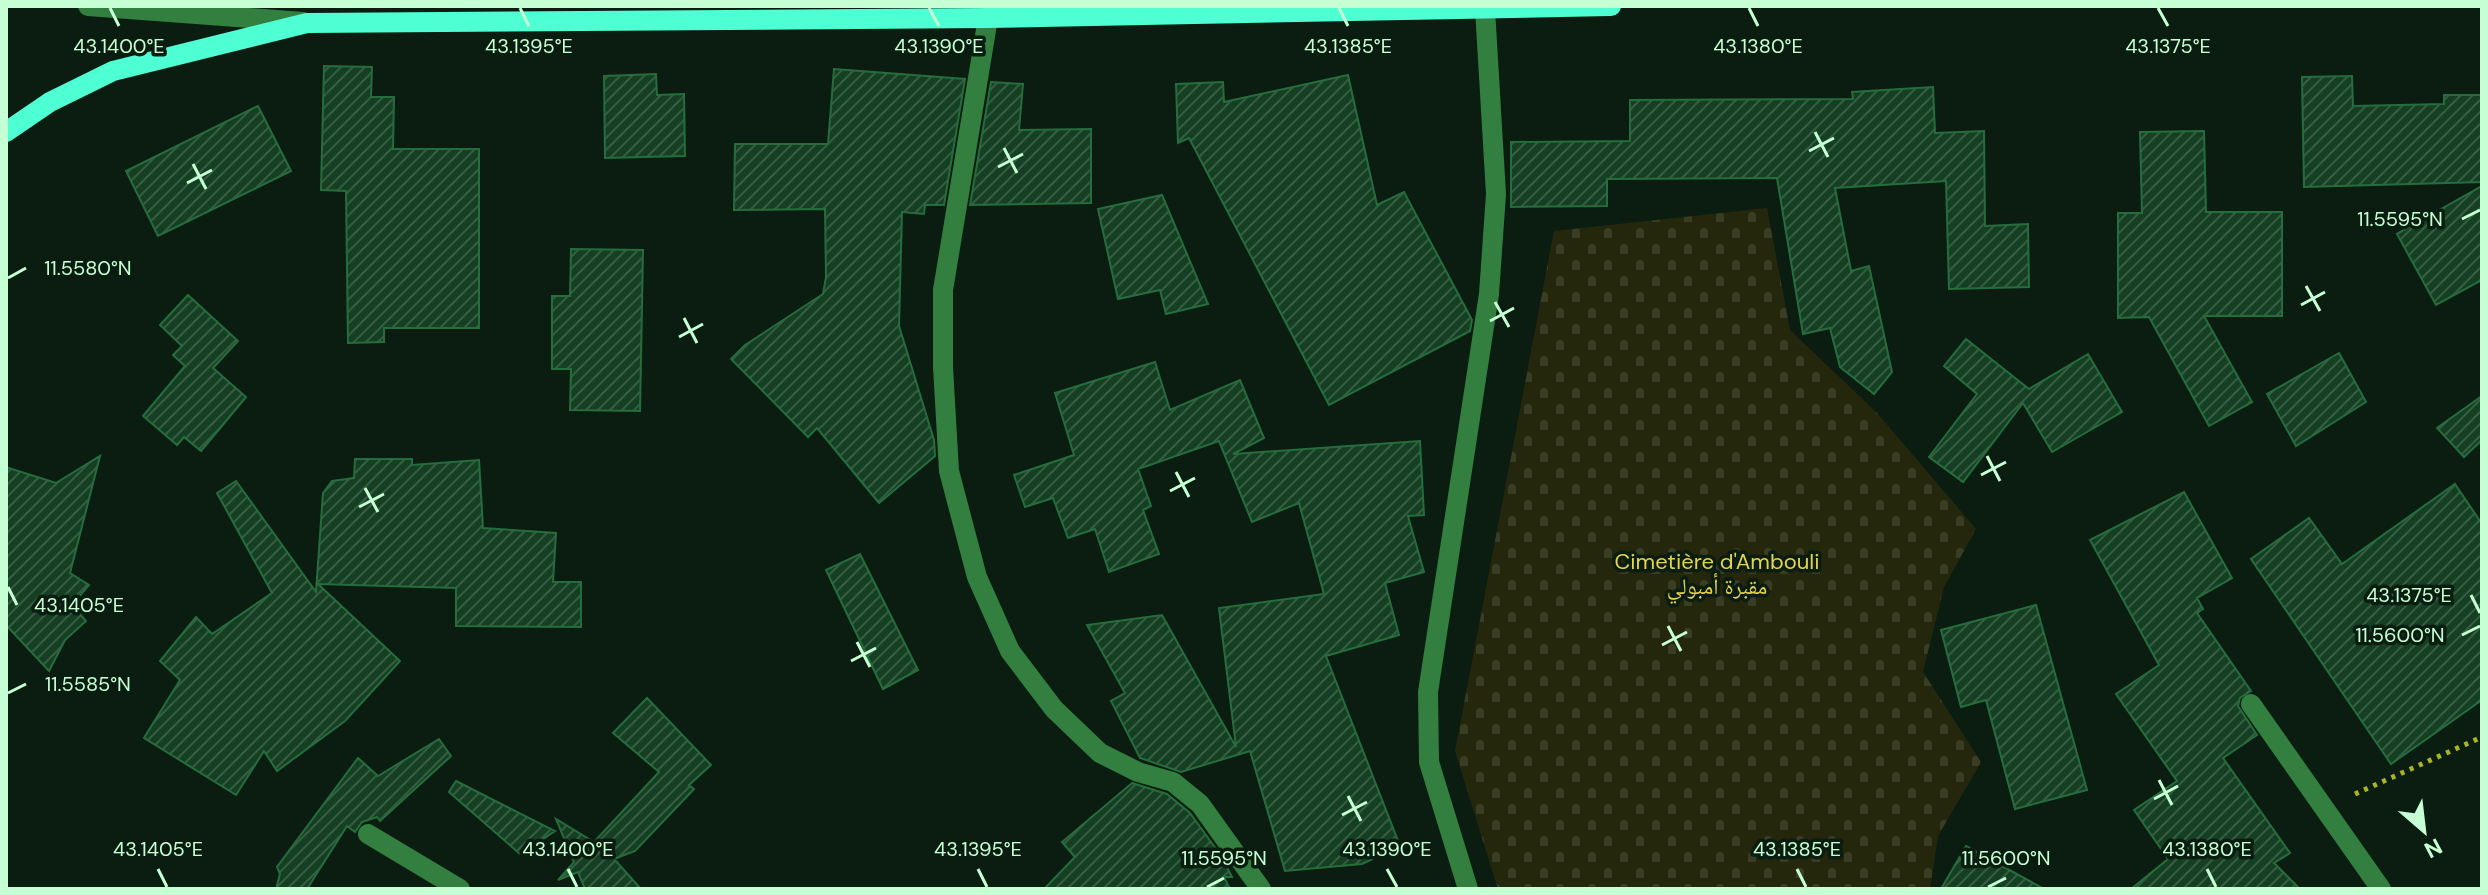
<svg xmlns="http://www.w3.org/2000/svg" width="2488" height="895" viewBox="0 0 2488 895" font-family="'DM Sans','Noto Naskh Arabic',sans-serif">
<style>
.cemetery{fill:url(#cemetery-stones)}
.building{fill:url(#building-hatch);stroke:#266d3d;stroke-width:2}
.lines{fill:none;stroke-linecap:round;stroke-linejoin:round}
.path{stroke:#abb426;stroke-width:5;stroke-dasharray:4 6;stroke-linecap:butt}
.minor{stroke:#327f3f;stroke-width:20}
.major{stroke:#4effd3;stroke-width:20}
.ticks{fill:none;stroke:#c7ffd4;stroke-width:3}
.labels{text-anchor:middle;stroke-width:7;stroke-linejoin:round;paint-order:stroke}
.park-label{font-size:22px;fill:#e5d24d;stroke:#0a1d10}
.ticks-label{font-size:20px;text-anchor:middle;fill:#c7ffd4;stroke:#0a1d10;stroke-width:7;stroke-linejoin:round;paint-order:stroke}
</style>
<defs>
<pattern id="cemetery-stones" width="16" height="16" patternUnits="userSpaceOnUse" patternTransform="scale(2)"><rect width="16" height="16" fill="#25270d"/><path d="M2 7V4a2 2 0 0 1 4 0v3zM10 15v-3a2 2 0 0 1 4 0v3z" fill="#393d24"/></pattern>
<pattern id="building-hatch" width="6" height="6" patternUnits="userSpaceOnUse" patternTransform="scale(2)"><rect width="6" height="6" fill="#153f23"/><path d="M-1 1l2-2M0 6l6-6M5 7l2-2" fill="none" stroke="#365c42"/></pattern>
</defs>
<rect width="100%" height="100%" fill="#0a1d10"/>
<path class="cemetery" d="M 1767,208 L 1790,330 L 1877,413 L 1976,529 L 1944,587 L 1923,672 L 1981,762 L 1938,836 L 1930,889 L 1498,889 L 1455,751 L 1554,231 Z"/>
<path class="building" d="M 324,66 L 372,67 L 371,97 L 394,97 L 393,149 L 479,149 L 479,328 L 384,328 L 384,342 L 348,343 L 346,191 L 321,190 Z
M 834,69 L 965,79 L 944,205 L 925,205 L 924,214 L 902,212 L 899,326 L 934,440 L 935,456 L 879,503 L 817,428 L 808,437 L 731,359 L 745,345 L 823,294 L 826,277 L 825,209 L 734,210 L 735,144 L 828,144 Z
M 656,74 L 657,95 L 684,94 L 685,156 L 605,158 L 604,76 Z
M 1348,75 L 1377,205 L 1404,192 L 1472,320 L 1470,331 L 1329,405 L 1189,138 L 1178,143 L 1176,84 L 1223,82 L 1224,102 Z
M 2352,76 L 2353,106 L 2444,104 L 2444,95 L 2482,95 L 2482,182 L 2304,187 L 2302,77 Z
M 991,82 L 1023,84 L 1019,130 L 1091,129 L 1091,203 L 970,205 Z
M 1933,87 L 1935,133 L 1984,131 L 1985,226 L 2028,224 L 2029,287 L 1949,289 L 1946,181 L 1835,188 L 1851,271 L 1869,266 L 1892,372 L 1874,394 L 1840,367 L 1830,328 L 1803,334 L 1777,178 L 1607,179 L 1607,206 L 1511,207 L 1511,142 L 1630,141 L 1630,100 L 1853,99 L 1852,92 Z
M 258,106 L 291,171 L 158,236 L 126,171 Z
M 2204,131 L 2206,212 L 2282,212 L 2282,316 L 2204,316 L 2252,402 L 2209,426 L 2149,317 L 2118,318 L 2118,213 L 2142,213 L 2140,132 Z
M 2482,186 L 2482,280 L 2436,305 L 2397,234 Z
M 1162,195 L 1208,304 L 1166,314 L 1160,290 L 1118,299 L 1098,209 Z
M 571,249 L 643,250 L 640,411 L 570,410 L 571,369 L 552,369 L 552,296 L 570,296 Z
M 188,295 L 238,341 L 213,368 L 246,397 L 201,451 L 184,437 L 177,445 L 143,416 L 185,366 L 173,355 L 182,346 L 160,325 Z
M 1966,339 L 2029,389 L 2088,354 L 2122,412 L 2052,452 L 2023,403 L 1963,482 L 1929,457 L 1977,394 L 1944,366 Z
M 2339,353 L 2366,402 L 2296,446 L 2267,394 Z
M 1155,362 L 1170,410 L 1240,380 L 1264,438 L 1233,454 L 1420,441 L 1424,515 L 1408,516 L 1424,572 L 1385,583 L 1399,635 L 1326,656 L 1400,846 L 1362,864 L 1285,871 L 1250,751 L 1181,772 L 1140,758 L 1111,701 L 1125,693 L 1087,625 L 1162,615 L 1236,747 L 1219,608 L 1324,594 L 1299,503 L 1252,522 L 1219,441 L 1138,469 L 1151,506 L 1143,510 L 1159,554 L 1109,572 L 1095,529 L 1068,538 L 1053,498 L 1025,507 L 1014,475 L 1074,455 L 1055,393 Z
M 2482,396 L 2482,440 L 2464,457 L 2437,428 Z
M 100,456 L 70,573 L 89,585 L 72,605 L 86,621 L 65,640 L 49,671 L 6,625 L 6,467 L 56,483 Z
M 355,459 L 412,459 L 412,465 L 479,460 L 483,528 L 556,533 L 553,582 L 581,582 L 581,627 L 456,626 L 456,588 L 318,584 L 400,661 L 345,721 L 277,771 L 264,751 L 236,795 L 144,738 L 180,680 L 160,661 L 196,617 L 212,634 L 272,593 L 217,493 L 236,481 L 316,592 L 323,493 L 332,481 L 354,478 Z
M 2455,484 L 2482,524 L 2482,700 L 2391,764 L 2251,559 L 2309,518 L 2342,564 Z
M 2184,492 L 2232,578 L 2197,598 L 2203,609 L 2197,613 L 2251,691 L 2240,698 L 2238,706 L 2257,735 L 2223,758 L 2290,853 L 2274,863 L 2300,889 L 2131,889 L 2168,859 L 2134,810 L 2177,781 L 2116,694 L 2159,665 L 2090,540 Z
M 860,554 L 918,670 L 883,689 L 826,570 Z
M 2036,605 L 2087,790 L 2015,809 L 1986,700 L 1961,707 L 1941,630 Z
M 647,698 L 711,765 L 689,785 L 694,789 L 635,851 L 614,859 L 641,889 L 585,889 L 578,872 L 558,880 L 574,862 L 556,819 L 594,842 L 659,772 L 613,733 Z
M 439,739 L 451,756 L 380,821 L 377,817 L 362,822 L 355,832 L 347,826 L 307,889 L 276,889 L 280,874 L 277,867 L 358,758 L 378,776 Z
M 456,781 L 555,831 L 520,854 L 449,792 Z
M 1132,783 L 1167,794 L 1190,813 L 1221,856 L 1232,877 L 1224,877 L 1230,889 L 1044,889 L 1075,857 L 1062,842 Z
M 1966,846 L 2044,889 L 1941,889 Z"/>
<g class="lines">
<path class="path" d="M 2355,794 L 2482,737"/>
<path class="minor" d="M 88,6 L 303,22
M 988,18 L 943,290 L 943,367 L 949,471 L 977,577 L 1010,651 L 1054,709 L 1100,753 L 1138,772 L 1173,782 L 1200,804 L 1261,889
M 2251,704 L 2381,889
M 368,834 L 460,889
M 1468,889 L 1429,762 L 1428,692 L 1489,294 L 1496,194 L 1485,9"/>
<path class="major" d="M 6,132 L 50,102 L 113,71 L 307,23 L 988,18 L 1611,6"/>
</g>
<path class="ticks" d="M 110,8 L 119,26M 520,8 L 529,26M 929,8 L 939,26M 1339,8 L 1348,26M 1749,8 L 1758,26M 2158,8 L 2168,26M 1815,132 L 1828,157M 1004,148 L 1017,173M 1809,151 L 1834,138M 193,164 L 206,189M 998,167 L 1023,154M 187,183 L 212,170M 2462,219 L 2480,210M 8,278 L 26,268M 2306,286 L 2320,311M 1495,302 L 1509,327M 2301,305 L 2325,292M 684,318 L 697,343M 1490,321 L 1514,308M 679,337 L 703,324M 1987,456 L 2000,481M 1176,472 L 1189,497M 1981,475 L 2006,462M 365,488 L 378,512M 1170,491 L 1195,478M 359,507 L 384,494M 8,587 L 17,605M 2471,595 L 2480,613M 1668,626 L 1681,651M 2462,635 L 2480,626M 857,642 L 870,667M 1662,645 L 1687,632M 851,661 L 876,648M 8,693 L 26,684M 2159,780 L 2172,805M 1348,796 L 1361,821M 2154,799 L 2178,786M 1342,815 L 1367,802M 158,869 L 167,887M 568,869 L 577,887M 978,869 L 987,887M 1387,869 L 1397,887M 1797,869 L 1806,887M 2207,869 L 2216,887M 1207,887 L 1224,878M 1988,887 L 2006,878"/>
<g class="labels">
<g class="park-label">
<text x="1717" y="569">Cimetière d'Ambouli<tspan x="1717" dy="25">مقبرة أمبولي</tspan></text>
</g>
</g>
<g class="ticks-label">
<text x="119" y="53">43.1400°E</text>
<text x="529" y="53">43.1395°E</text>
<text x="939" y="53">43.1390°E</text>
<text x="1348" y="53">43.1385°E</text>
<text x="1758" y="53">43.1380°E</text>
<text x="2168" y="53">43.1375°E</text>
<text x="2400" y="226">11.5595°N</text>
<text x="88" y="275">11.5580°N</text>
<text x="2409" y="602">43.1375°E</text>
<text x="79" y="612">43.1405°E</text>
<text x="2400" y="642">11.5600°N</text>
<text x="88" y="691">11.5585°N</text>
<text x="158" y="856">43.1405°E</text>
<text x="568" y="856">43.1400°E</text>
<text x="978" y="856">43.1395°E</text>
<text x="1387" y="856">43.1390°E</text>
<text x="1797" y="856">43.1385°E</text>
<text x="2207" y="856">43.1380°E</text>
<text x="1224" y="865">11.5595°N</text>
<text x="2006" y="865">11.5600°N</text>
</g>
<rect width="2488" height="895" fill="none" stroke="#c7ffd4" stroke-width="16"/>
<g transform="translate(2424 831) rotate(152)" stroke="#0a1d10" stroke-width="6" paint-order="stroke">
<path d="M0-6L14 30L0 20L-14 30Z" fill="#c7ffd4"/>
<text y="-12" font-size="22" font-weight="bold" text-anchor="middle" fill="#c7ffd4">N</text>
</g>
</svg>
